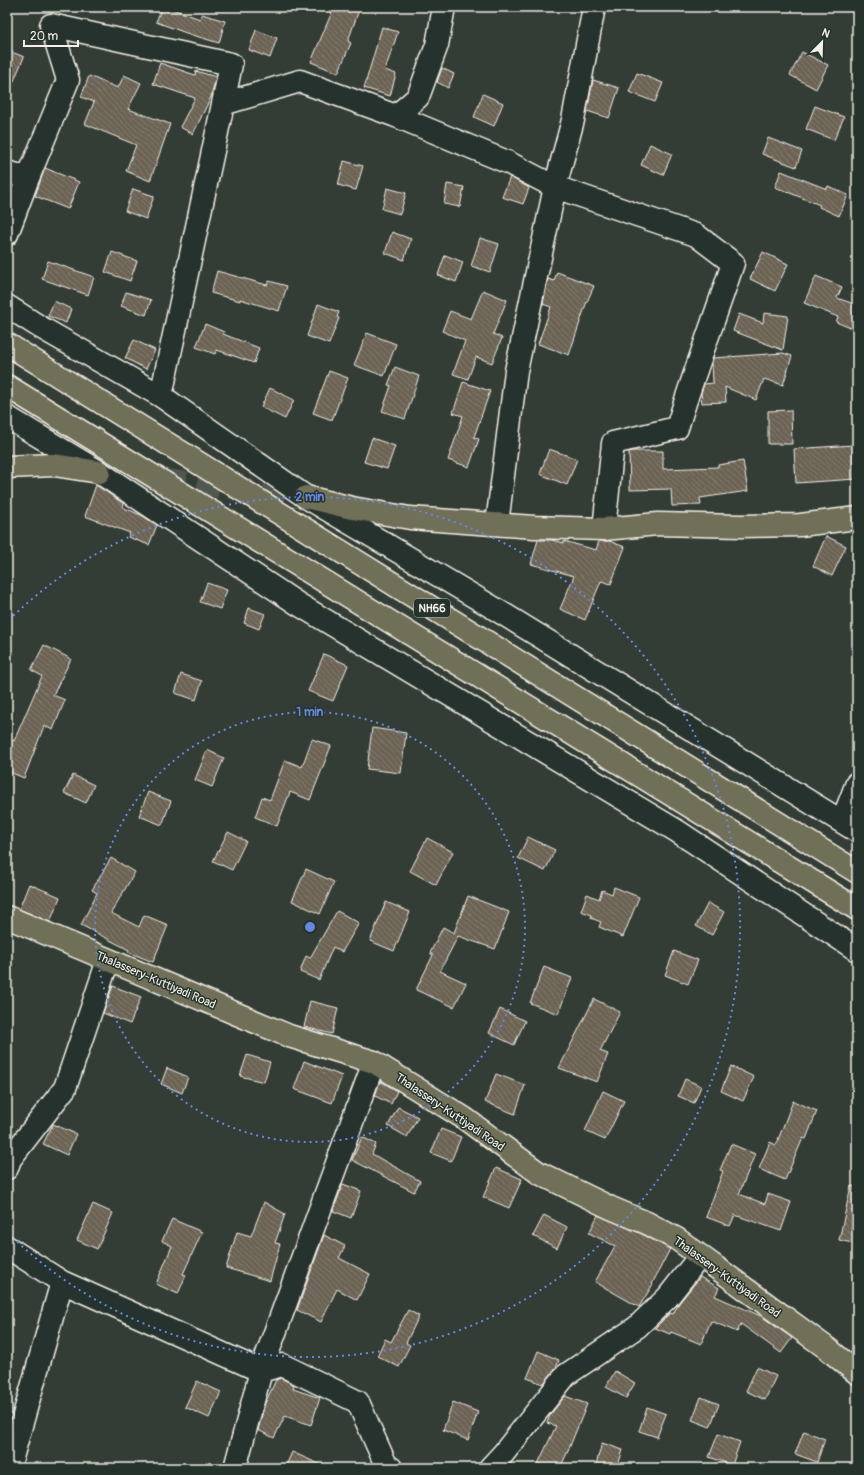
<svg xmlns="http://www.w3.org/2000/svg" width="864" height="1475" viewBox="0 0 864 1475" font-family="Pangolin,sans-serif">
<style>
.building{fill:url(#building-back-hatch);stroke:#f4f1e8}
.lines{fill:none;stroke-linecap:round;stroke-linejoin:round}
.major-tunnel{stroke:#515850;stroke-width:22;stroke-dasharray:22 11;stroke-linecap:butt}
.minor-casing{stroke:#f4f1e8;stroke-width:25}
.major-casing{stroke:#f4f1e8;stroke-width:25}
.highway-casing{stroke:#f4f1e8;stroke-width:25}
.minor{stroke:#26332d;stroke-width:22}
.major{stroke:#706f59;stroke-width:22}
.highway{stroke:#706f59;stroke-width:22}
.ring{fill:none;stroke:#6887de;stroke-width:2;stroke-dasharray:2 4}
.labels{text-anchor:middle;stroke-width:3;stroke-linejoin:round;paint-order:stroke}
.shield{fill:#26332d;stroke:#b6b8b0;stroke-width:1}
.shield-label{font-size:11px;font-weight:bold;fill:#f4f1e8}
.street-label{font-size:12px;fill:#f4f1e8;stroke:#26332d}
.centre{fill:#6887de;stroke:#26332d;stroke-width:2}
.ring-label{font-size:12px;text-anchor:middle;font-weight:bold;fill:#6887de;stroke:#26332d;stroke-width:3;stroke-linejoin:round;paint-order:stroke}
</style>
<defs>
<pattern id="building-back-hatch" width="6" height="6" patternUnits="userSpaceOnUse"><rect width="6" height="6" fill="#6c6454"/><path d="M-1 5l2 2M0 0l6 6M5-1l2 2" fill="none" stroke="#827b6d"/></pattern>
</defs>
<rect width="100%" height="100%" fill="#343d35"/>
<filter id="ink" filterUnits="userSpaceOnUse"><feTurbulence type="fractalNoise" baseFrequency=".025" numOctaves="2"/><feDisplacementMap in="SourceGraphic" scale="8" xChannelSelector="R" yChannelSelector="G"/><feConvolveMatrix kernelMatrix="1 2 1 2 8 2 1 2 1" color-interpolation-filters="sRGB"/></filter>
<g filter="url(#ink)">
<path class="building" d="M 162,7 L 167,7 L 200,19 L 202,14 L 225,21 L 219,43 L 189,34 L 156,22 Z
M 334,7 L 360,7 L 348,41 L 351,43 L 338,73 L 311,62 Z
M 382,27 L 398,32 L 385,70 L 396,74 L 390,96 L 364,88 Z
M 256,30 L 277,38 L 270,58 L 249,50 Z
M 7,50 L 24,57 L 7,97 Z
M 802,52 L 828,65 L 816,89 L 790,75 Z
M 160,63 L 195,75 L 196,71 L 216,77 L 211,97 L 193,134 L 180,127 L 195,98 L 153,84 Z
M 442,68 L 454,74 L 448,88 L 437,82 Z
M 637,73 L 663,83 L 655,102 L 629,92 Z
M 124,75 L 141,83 L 128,109 L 170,124 L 150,181 L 126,171 L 136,145 L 85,124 L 94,102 L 81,97 L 89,76 L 118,88 Z
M 593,80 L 619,88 L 609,118 L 587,111 Z
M 483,94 L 503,103 L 494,126 L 474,117 Z
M 815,106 L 844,117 L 834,140 L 806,129 Z
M 768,138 L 802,151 L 796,167 L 762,154 Z
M 650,144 L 672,154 L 663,175 L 641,165 Z
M 344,161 L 363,166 L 356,190 L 338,185 Z
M 45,168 L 79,182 L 68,209 L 35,196 Z
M 781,171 L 827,189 L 828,186 L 848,195 L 839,216 L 819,207 L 820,205 L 775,187 Z
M 510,177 L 529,188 L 523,204 L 502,197 Z
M 447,184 L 464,187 L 460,207 L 444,204 Z
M 387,188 L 406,193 L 400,214 L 382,209 Z
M 133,189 L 154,196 L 146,219 L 125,211 Z
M 392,232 L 411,239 L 404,260 L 385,253 Z
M 480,238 L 499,244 L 490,272 L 471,266 Z
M 112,252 L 137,261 L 130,281 L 105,272 Z
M 763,252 L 788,264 L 775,291 L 750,279 Z
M 445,255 L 463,262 L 456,282 L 438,275 Z
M 48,261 L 94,277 L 88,295 L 42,279 Z
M 217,271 L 267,285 L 269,281 L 287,286 L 279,311 L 240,299 L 240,301 L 211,293 Z
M 557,272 L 594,286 L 586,304 L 569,355 L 538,344 L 551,307 L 543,304 L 548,279 L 554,281 Z
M 816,276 L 842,287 L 837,298 L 857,305 L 857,318 L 853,329 L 836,322 L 838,317 L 804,303 Z
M 483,290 L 507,300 L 493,334 L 502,338 L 492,363 L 476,357 L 468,379 L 453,374 L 465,341 L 442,331 L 450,311 L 471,319 Z
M 126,292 L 151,300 L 146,315 L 121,306 Z
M 54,301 L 71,309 L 66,323 L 48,316 Z
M 318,304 L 339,312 L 337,317 L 339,318 L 329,344 L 307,336 Z
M 764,313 L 788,316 L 783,350 L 733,331 L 739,314 L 763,323 Z
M 205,324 L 224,332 L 223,334 L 259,348 L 254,363 L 217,350 L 215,354 L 196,347 Z
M 367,333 L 396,344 L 384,376 L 354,365 Z
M 134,340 L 155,350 L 146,369 L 125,358 Z
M 783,353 L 792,356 L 783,385 L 764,379 L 756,400 L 725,387 L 726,402 L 702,403 L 701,393 L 704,384 L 714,383 L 713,382 L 712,363 L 713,358 Z
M 395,367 L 419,376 L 405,419 L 382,411 L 391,386 L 388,385 Z
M 329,371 L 348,378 L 332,420 L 313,413 Z
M 463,382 L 490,391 L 474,437 L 479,439 L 469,467 L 448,460 L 463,416 L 453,413 Z
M 270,388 L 294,400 L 285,419 L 261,407 Z
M 791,410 L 792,444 L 768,444 L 768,411 Z
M 372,438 L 395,446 L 387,469 L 364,462 Z
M 853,445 L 856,479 L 796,483 L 794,449 Z
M 549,449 L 577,459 L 567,485 L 540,474 Z
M 633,451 L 663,451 L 663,469 L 718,467 L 718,465 L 743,461 L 748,491 L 700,498 L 701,505 L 672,506 L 671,489 L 630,490 L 629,452 Z
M 96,485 L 124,504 L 122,507 L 141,515 L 157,525 L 149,545 L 128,537 L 130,533 L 85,516 Z
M 826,536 L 846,546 L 832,576 L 813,566 Z
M 538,540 L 552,540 L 564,543 L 564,541 L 596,550 L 599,541 L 609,541 L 625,547 L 611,584 L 601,581 L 585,620 L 560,609 L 574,576 L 531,564 Z
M 207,583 L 227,590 L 220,609 L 200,602 Z
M 249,608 L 265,614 L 259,629 L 244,623 Z
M 44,645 L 71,659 L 53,695 L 65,700 L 53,730 L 44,726 L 24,778 L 7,771 L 7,738 L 14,741 L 42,676 L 31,670 Z
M 324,654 L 348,665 L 333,701 L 308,691 Z
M 181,674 L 202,681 L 196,700 L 175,693 Z
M 372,728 L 406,733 L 401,773 L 367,769 Z
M 312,739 L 331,746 L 310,800 L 290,792 L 277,826 L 255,817 L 262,797 L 270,800 L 285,760 L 302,767 Z
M 207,750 L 224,758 L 212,787 L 195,780 Z
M 73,775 L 94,785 L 86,803 L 64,793 Z
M 148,792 L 171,801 L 162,825 L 139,816 Z
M 228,832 L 246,841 L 232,870 L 213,861 Z
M 528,837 L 555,850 L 545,871 L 518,858 Z
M 427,838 L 453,852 L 436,885 L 410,871 Z
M 111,858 L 135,872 L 111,913 L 139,927 L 144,915 L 168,925 L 153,962 L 128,952 L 129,950 L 81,925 L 97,893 L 92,890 Z
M 306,869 L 334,882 L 320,914 L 292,901 Z
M 29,884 L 60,897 L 50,922 L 19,909 Z
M 614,887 L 639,897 L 623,937 L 599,927 L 601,922 L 591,918 L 592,915 L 581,911 L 587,894 L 599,899 L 602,890 L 612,894 Z
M 468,896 L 509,912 L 495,949 L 458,936 L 440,971 L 466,983 L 454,1007 L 416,990 L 433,955 L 430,953 L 443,927 L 454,933 Z
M 386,902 L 410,912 L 394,951 L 370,941 Z
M 708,903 L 724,912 L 712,935 L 696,926 Z
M 337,911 L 359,923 L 342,952 L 333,947 L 319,980 L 300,972 L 306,956 L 310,958 Z
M 674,951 L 698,960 L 688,984 L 665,975 Z
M 544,967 L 572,978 L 558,1014 L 530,1003 Z
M 113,986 L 141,997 L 130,1024 L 103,1013 Z
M 594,999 L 620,1012 L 600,1051 L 608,1054 L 597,1082 L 559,1068 Z
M 310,1001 L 338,1008 L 332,1034 L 304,1027 Z
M 500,1009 L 525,1021 L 514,1045 L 489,1033 Z
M 247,1055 L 270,1062 L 264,1082 L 240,1076 Z
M 304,1061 L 342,1076 L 332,1103 L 294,1089 Z
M 731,1066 L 754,1077 L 743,1101 L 721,1091 Z
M 167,1068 L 188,1077 L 182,1093 L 161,1084 Z
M 496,1074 L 525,1085 L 515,1114 L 485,1102 Z
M 685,1079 L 701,1086 L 694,1103 L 678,1096 Z
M 380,1081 L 397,1091 L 391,1104 L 375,1096 Z
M 603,1091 L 624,1101 L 605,1140 L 585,1131 Z
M 793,1101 L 817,1111 L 806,1139 L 803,1138 L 785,1180 L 759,1169 L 770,1142 L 776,1145 Z
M 398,1107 L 418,1117 L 407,1137 L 388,1126 Z
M 53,1124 L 76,1134 L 67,1155 L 43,1144 Z
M 441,1129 L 461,1137 L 451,1161 L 431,1153 Z
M 362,1137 L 376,1144 L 372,1154 L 420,1181 L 414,1192 L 352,1160 Z
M 731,1144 L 755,1154 L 739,1194 L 765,1204 L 768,1194 L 791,1202 L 781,1231 L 735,1215 L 730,1226 L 706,1217 L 723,1171 L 720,1170 Z
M 496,1168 L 522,1179 L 509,1208 L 483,1197 Z
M 343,1184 L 361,1191 L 351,1218 L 333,1211 Z
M 851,1186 L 857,1187 L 857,1244 L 839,1240 Z
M 264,1202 L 285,1214 L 275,1243 L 280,1244 L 270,1281 L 226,1268 L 237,1232 L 251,1236 Z
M 93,1204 L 113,1213 L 97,1249 L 77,1240 Z
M 544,1215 L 567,1227 L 557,1248 L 533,1236 Z
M 598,1215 L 642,1234 L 670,1249 L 652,1284 L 653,1284 L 639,1307 L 595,1282 L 615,1246 L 589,1233 Z
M 172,1219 L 202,1232 L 183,1274 L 186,1275 L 178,1294 L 156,1284 L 172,1246 L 162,1241 Z
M 324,1235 L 345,1246 L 339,1258 L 370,1274 L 357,1300 L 337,1289 L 321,1322 L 297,1310 Z
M 700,1277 L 719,1288 L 715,1296 L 761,1316 L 792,1338 L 781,1353 L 741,1324 L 737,1332 L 711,1321 L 701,1344 L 671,1332 L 670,1334 L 655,1328 L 670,1313 L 673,1314 L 679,1303 Z
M 408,1310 L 419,1316 L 406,1343 L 410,1345 L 399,1367 L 377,1356 L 385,1339 L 391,1342 Z
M 538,1351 L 559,1360 L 556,1368 L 543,1384 L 527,1378 Z
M 757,1367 L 776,1376 L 765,1400 L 746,1391 Z
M 615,1371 L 635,1383 L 626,1398 L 606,1387 Z
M 281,1378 L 294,1385 L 293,1389 L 320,1398 L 311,1425 L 285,1416 L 274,1438 L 258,1430 L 265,1403 L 276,1380 Z
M 197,1381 L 221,1392 L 209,1418 L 185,1407 Z
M 565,1396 L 587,1404 L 568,1451 L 560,1468 L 536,1468 L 556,1426 L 547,1423 L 550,1415 Z
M 701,1397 L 719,1404 L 710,1427 L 692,1420 Z
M 453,1402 L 478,1412 L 468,1440 L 443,1430 Z
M 647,1407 L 666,1414 L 657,1437 L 639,1431 Z
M 804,1431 L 825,1439 L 817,1462 L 795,1454 Z
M 718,1434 L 740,1442 L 732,1465 L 709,1457 Z
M 602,1443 L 623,1450 L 617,1468 L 595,1468 Z
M 292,1452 L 328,1468 L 285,1468 Z"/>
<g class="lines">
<path class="major-tunnel" d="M 99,472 L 306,497"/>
<defs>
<path id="minor" d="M 396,116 L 418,97 L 437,45 L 444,7
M 7,172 L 28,178
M 7,234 L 28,178 L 68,80 L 51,25 L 231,64 L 223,104
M 7,306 L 40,327 L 161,396 L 306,497 L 492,607 L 857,831
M 161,396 L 223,104 L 300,81 L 396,116 L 507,162 L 555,187 L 696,235 L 733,263 C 715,318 694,372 677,428 L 613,443 L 604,529
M 7,417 L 99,472 L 298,604 L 677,831 L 857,950
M 497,524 L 516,371 L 555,187 L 573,120 L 594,7
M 842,822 L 857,783
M 7,1168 L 10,1159 L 65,1088 L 108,960
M 7,1247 L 62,1282
M 9,1468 L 62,1282 L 261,1371 L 282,1365 L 358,1402 L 386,1465 L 391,1468
M 235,1468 L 261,1371 L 374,1062
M 490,1468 L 503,1454 L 566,1375 L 637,1327 L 668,1297 L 700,1256"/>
<path id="major" d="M 7,467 L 54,465 L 99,472
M 306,497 L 352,508 L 410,518 L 534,527 L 604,529 L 658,524 L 741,526 L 800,525 L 857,518
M 7,917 L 289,1036 L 374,1062 L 464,1118 L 539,1173 L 611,1208 L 647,1223 L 677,1239 L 828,1349 L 857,1373"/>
<path id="highway" d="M 7,344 L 857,872
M 7,386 L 857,909"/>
</defs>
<use href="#minor" class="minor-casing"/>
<use href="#major" class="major-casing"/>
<use href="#highway" class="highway-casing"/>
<use href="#minor" class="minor"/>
<use href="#major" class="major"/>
<use href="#highway" class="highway"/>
</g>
</g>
<g class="ring">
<circle cx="310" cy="927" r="215"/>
<path d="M9 620A430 430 0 1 1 9 1234"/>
</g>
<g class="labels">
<rect class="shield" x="414" y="599" width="36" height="18" rx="3"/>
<g class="shield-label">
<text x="432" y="612">NH66</text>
</g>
<g class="street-label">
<text transform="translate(156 980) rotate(23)" y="4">Thalassery-Kuttiyadi Road</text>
<text transform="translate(450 1112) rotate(34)" y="4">Thalassery-Kuttiyadi Road</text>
<text transform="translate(727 1277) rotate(36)" y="4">Thalassery-Kuttiyadi Road</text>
</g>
</g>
<circle cx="310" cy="927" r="6" class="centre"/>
<g class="ring-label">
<text x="310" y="501">2 min</text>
<text x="310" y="716">1 min</text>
</g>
<rect width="864" height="1475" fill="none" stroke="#26332d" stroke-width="24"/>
<rect x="12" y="12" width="840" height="1451" fill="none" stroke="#f4f1e8" stroke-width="1.5" filter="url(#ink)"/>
<g transform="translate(822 42) rotate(23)" stroke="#26332d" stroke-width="3" paint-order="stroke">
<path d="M0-3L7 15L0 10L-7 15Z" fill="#f4f1e8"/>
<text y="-6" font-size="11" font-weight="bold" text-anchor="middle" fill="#f4f1e8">N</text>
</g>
<path d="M24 40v6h54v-6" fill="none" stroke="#f4f1e8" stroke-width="2"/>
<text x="30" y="40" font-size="12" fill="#f4f1e8" stroke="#26332d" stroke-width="3" paint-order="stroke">20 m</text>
</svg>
